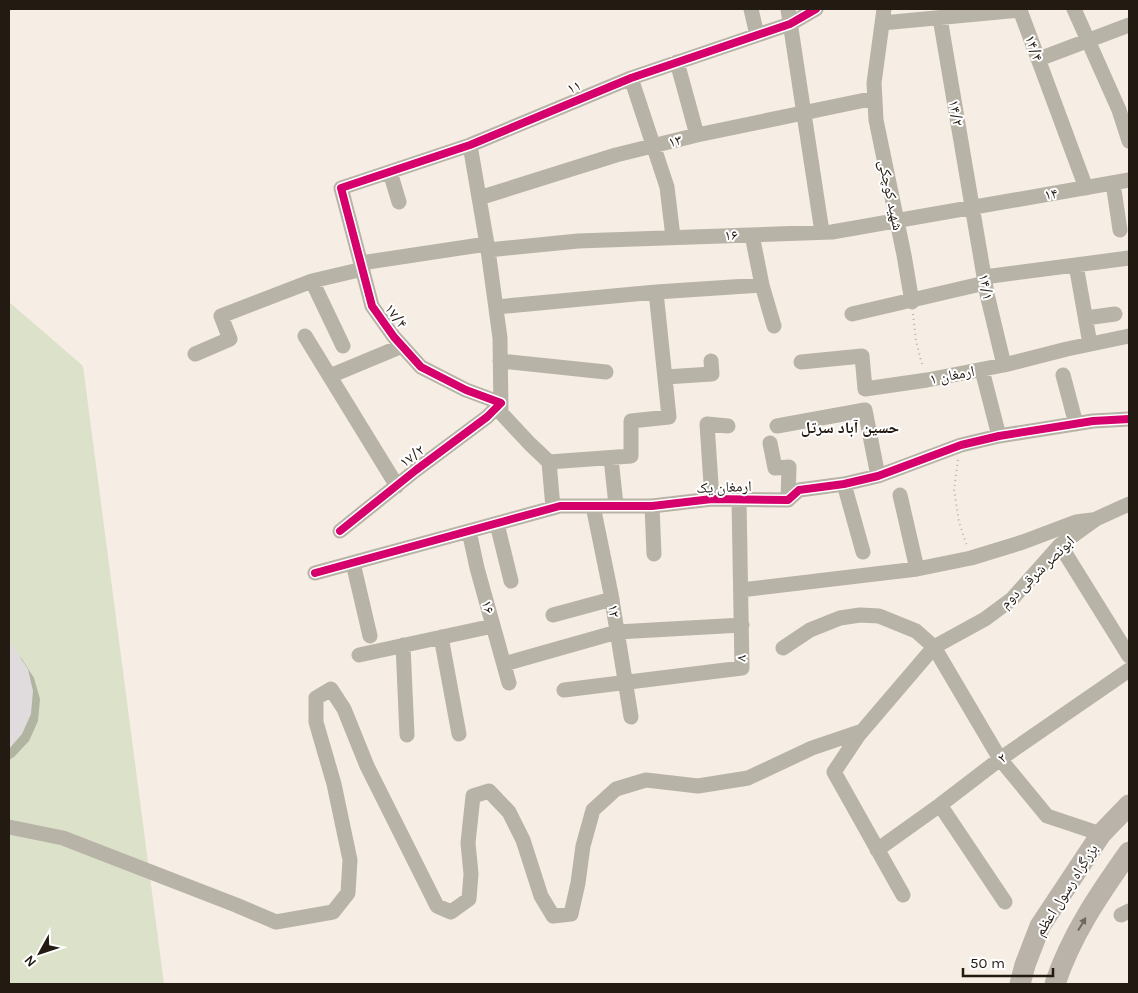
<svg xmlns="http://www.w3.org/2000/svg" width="1138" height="993" viewBox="0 0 1138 993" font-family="Karla,'Noto Naskh Arabic',sans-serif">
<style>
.grass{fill:#dce1c9}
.shadow{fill:#0003}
.building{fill:#e0dbdd}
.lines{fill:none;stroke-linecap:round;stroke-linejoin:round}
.path{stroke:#b5b1a6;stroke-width:2;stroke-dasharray:1 4;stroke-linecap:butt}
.minor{stroke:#b8b3a7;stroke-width:15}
.highway{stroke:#bab3a9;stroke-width:21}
.cycleway-casing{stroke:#fff;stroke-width:11}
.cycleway{stroke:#d6006c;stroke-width:8}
.oneway{fill:#6e675e}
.labels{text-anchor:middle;stroke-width:4;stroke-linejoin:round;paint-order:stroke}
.street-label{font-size:15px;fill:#231b12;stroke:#fff}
.neighbourhood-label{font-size:16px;font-weight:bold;fill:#231b12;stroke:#fff}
</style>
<rect width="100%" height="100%" fill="#f6ede5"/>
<path class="grass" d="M 9,302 L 83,366 L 164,984 L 9,984 Z"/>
<path class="shadow" d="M 9,647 L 22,659 L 34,678 L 40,699 L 38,721 L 29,741 L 14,757 L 9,760 Z"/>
<path class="building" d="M 9,641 L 28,669 L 33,691 L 31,714 L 22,734 L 9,749 Z"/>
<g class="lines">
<path class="path" d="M 913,314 L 916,341 L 923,368
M 958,460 L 954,489 L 959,522 L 967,546"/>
<path class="minor" d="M 751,9 L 757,35
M 788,9 L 822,232
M 884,9 L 874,83 L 876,120 L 904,255 L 912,302
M 1074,9 L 1119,110 L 1129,141
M 940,18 L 987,294 L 1004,365
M 882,23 L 1020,10 L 1086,188
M 1039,59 L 1129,25
M 677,62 L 697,135
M 631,78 L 667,187 L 673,237
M 470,145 L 488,250 L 500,338 L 501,413 L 530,444 L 549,462 L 553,508
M 390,172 L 399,202
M 1113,183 L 1120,230
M 479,198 L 616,155 L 697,135 L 875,98
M 752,235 L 762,285 L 774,326
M 488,250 L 578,241 L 832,232 L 1129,180
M 361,263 L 487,244
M 1076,265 L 1090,344
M 984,277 L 1129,258
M 312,281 L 343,346
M 496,307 L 656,292 L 762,285
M 852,314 L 985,283
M 1086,318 L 1115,314
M 305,336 L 397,486
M 195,354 L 230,339 L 221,316 L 312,281 L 363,269
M 500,361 L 606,372
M 801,362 L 862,356 L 865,389 L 927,380 L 1004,365 L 1067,349 L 1129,336
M 982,370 L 999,436
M 1063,375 L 1076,424
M 330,376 L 402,346
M 665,377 L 712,374 L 711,361
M 777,426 L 865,410 L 878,476
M 770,443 L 775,468 L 789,467 L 788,500
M 611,458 L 616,505
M 549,462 L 631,456 L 631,421 L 669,417 L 656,292
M 844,484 L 863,552
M 900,495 L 917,569
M 712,499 L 707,424 L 728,426
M 593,506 L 611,594 L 631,717
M 652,506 L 654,554
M 497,524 L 511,581
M 340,531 L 416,470 L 487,417 L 501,403 L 466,390 L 421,367 L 394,337 L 372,306 L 341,188 L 470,145 L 631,78 L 790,24 L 816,9
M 469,531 L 477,568 L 509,683
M 1060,545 L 1129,656
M 353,563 L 370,636
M 315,573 L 560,506 L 652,506 L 712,499 L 788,500 L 799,490 L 844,484 L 878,476 L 961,445 L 999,436 L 1093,421 L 1129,419
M 741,590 L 917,569 L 971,558 L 1023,542 L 1076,522 L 1092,520
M 553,615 L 612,599
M 441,637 L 459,734
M 403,645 L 407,735
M 783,648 L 810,630 L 840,618 L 860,615 L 879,616 L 916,631 L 934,647 L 985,619 L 1012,599 L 1060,545 L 1096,519 L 1129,504
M 359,655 L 493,626
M 504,664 L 617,632 L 742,625
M 564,690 L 742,668 L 739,500
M 940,805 L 1005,902
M 9,827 L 63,838 L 236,905 L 276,922 L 333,912 L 348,893 L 350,860 L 334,784 L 316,722 L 316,698 L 331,689 L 344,709 L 367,766 L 437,906 L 451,912 L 469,899 L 471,874 L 468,843 L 473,796 L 489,791 L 509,812 L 523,840 L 541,896 L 553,916 L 571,914 L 578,883 L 583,846 L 593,810 L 616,789 L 646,780 L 698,786 L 748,778 L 812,748 L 862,731
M 877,850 L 940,805 L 1000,759 L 1129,670
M 903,895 L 834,772 L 858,736 L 934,647 L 1000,759 L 1047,816 L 1101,834
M 1121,915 L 1129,911"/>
<path class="highway" d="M 1020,984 L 1025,965 L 1040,926 L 1101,834 L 1129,805
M 1055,984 C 1071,935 1100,893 1129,852"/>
<defs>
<path id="cycleway" d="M 340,531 L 416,470 L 487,417 L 501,403 L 466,390 L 421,367 L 394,337 L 372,306 L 341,188 L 470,145 L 631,78 L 790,24 L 816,9
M 315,573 L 560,506 L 652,506 L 712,499 L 788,500 L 799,490 L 844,484 L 878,476 L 961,445 L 999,436 L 1093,421 L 1129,419"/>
</defs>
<use href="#cycleway" class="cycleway-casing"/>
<use href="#cycleway" class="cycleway"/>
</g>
<defs><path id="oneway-solid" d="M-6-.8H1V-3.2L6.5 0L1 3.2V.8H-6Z" transform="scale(1.25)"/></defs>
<use class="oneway" href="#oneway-solid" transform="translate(1082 924) rotate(-59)"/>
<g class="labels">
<g class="street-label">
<text transform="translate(1034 48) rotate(70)" y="5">۱۴/۴</text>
<text transform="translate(574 87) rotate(-23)" y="5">۱۱</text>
<text transform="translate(956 113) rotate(80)" y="5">۱۴/۲</text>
<text transform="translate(675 141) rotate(-14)" y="5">۱۳</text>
<text transform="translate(1051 194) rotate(-10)" y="5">۱۴</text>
<text transform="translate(891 195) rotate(78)" y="5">شهید کوچکی</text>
<text transform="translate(731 235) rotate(-2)" y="5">۱۶</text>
<text transform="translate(986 287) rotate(80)" y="5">۱۴/۱</text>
<text transform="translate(396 316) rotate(53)" y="5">۱۷/۴</text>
<text transform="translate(952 375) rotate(-11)" y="5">ارمغان ۱</text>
<text transform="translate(412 456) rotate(-37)" y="5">۱۷/۲</text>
<text transform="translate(724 487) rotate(-2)" y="5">ارمغان یک</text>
<text transform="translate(1037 572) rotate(-44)" y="5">ابونصر شرقی دوم</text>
<text transform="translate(488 607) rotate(75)" y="5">۱۶</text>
<text transform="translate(614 611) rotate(80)" y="5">۱۲</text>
<text transform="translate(741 658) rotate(-85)" y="5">۸</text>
<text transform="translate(1002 758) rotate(-36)" y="5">۲</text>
<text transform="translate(1066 890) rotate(-58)" y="5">بزرگراه رسول اعظم</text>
</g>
<g class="neighbourhood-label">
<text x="850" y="433">حسین آباد سرتل</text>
</g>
</g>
<rect width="1138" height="993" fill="none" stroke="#231b12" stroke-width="20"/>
<g transform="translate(40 953) rotate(230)" stroke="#ffffff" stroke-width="4" paint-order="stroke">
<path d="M0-4L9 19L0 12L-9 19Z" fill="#231b12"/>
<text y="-8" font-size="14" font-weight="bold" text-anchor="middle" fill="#231b12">N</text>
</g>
<path d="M963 968v8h90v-8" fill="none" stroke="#231b12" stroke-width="2.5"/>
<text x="970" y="968" font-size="15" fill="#231b12" stroke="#ffffff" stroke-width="4" paint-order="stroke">50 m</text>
</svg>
